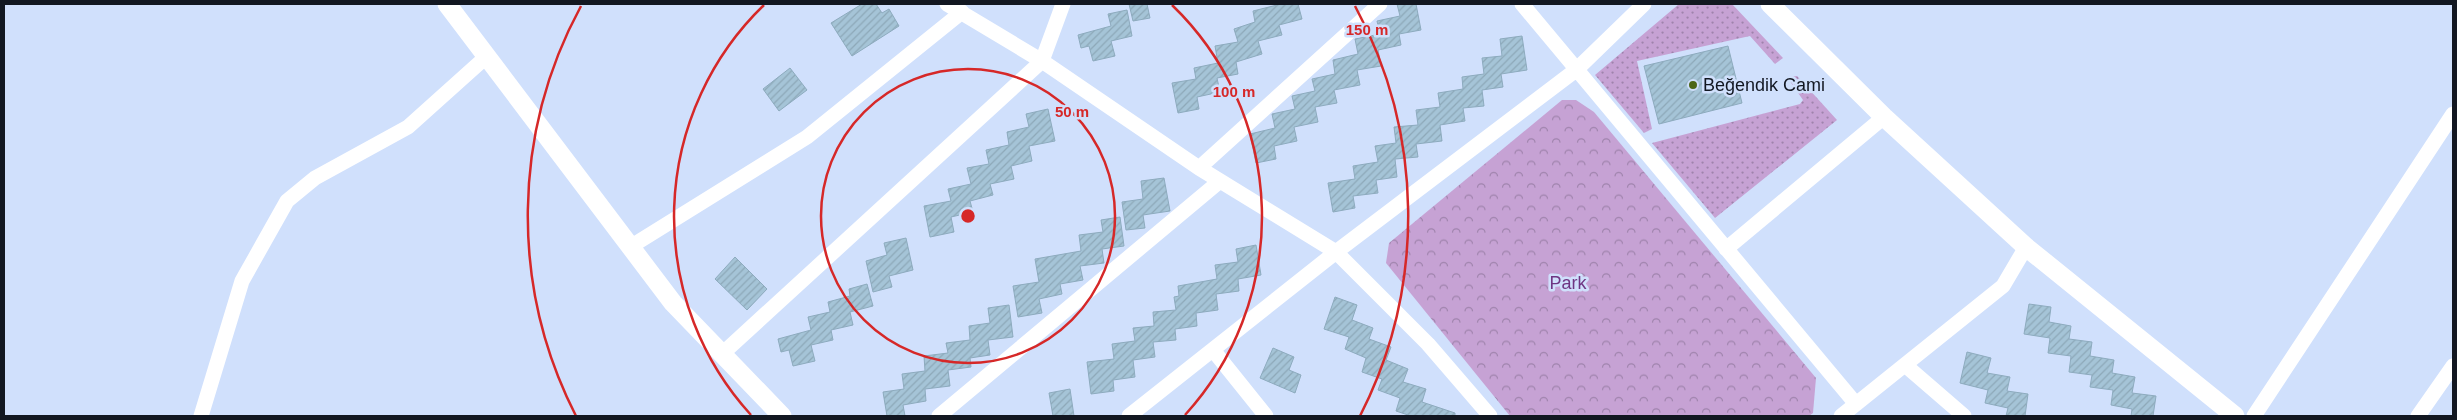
<svg xmlns="http://www.w3.org/2000/svg" width="2457" height="420" viewBox="0 0 2457 420" font-family="Arial,sans-serif">
<style>
.grass{fill:url(#grass-dots)}
.park{fill:url(#park-crowns)}
.building{fill:url(#building-hatch);stroke:#8dabbe}
.lines{fill:none;stroke-linecap:round;stroke-linejoin:round}
.minor{stroke:#fff;stroke-width:15}
.tertiary{stroke:#fff;stroke-width:19}
.ring{fill:none;stroke:#d62828;stroke-width:2.5}
.poi-dot{fill:#4c6718;stroke:#d0e0fc;stroke-width:2}
.labels{text-anchor:middle;stroke-width:5;stroke-linejoin:round;paint-order:stroke}
.poi-label{font-size:18px;fill:#121721;stroke:#d0e0fc;text-anchor:start}
.park-label{font-size:18px;fill:#6f3683;stroke:#d0e0fc}
.centre{fill:#d62828;stroke:#d0e0fc;stroke-width:2.5}
.ring-label{font-size:15px;text-anchor:middle;font-weight:bold;fill:#d62828;stroke:#d0e0fc;stroke-width:5;stroke-linejoin:round;paint-order:stroke}
</style>
<defs>
<pattern id="grass-dots" width="8" height="8" patternUnits="userSpaceOnUse" patternTransform="scale(1.25)"><rect width="8" height="8" fill="#c6a2d4"/><path d="M2 2h.1M6 6h.1" fill="none" stroke="#9f83ac" stroke-width="1.8" stroke-linecap="round"/></pattern>
<pattern id="park-crowns" width="20" height="18" patternUnits="userSpaceOnUse" patternTransform="scale(1.25)"><rect width="20" height="18" fill="#c6a2d4"/><path d="M2 6a3 3 0 1 1 6 0M12 15a3 3 0 1 1 6 0" fill="none" stroke="#9f83ac"/></pattern>
<pattern id="building-hatch" width="6" height="6" patternUnits="userSpaceOnUse" patternTransform="scale(1.25)"><rect width="6" height="6" fill="#a5c4d7"/><path d="M-1 1l2-2M0 6l6-6M5 7l2-2" fill="none" stroke="#8da8b8"/></pattern>
</defs>
<rect width="100%" height="100%" fill="#d0e0fc"/>
<path class="grass" d="M 1679,4 L 1732,4 L 1783,58 L 1775,64 L 1750,36 L 1637,61 L 1652,129 L 1644,133 L 1595,75 Z
M 1797,76 L 1837,120 L 1715,218 L 1652,143 L 1800,104 L 1803,100 L 1787,77 Z"/>
<path class="park" d="M 1562,100 L 1576,100 L 1594,112 L 1816,378 L 1813,413 L 1809,416 L 1510,416 L 1386,263 L 1389,243 Z"/>
<path class="building" d="M 862,4 L 876,4 L 882,13 L 889,9 L 899,26 L 852,56 L 831,23 Z
M 1129,4 L 1147,4 L 1150,18 L 1133,21 Z
M 1281,4 L 1298,4 L 1302,19 L 1279,25 L 1282,35 L 1258,41 L 1262,54 L 1236,62 L 1238,74 L 1217,78 L 1220,92 L 1197,97 L 1199,109 L 1178,113 L 1172,83 L 1196,79 L 1194,68 L 1218,63 L 1215,46 L 1238,42 L 1234,29 L 1255,22 L 1253,11 Z
M 1397,4 L 1416,4 L 1421,30 L 1399,34 L 1401,45 L 1378,50 L 1381,66 L 1357,70 L 1360,85 L 1334,90 L 1337,103 L 1315,107 L 1318,122 L 1294,127 L 1297,141 L 1274,146 L 1276,159 L 1256,163 L 1250,134 L 1275,128 L 1272,114 L 1295,109 L 1292,96 L 1315,91 L 1312,79 L 1335,74 L 1333,60 L 1358,54 L 1355,39 L 1380,34 L 1377,21 L 1400,16 Z
M 1127,10 L 1132,36 L 1111,41 L 1115,56 L 1093,61 L 1089,46 L 1081,48 L 1078,35 L 1111,26 L 1108,14 Z
M 1522,36 L 1527,70 L 1501,74 L 1503,87 L 1482,90 L 1484,106 L 1463,108 L 1465,121 L 1440,125 L 1442,141 L 1416,144 L 1418,157 L 1395,159 L 1397,177 L 1376,180 L 1378,193 L 1353,196 L 1355,208 L 1333,212 L 1328,183 L 1355,179 L 1353,166 L 1378,162 L 1375,146 L 1396,143 L 1394,127 L 1418,125 L 1416,110 L 1440,107 L 1438,93 L 1463,89 L 1462,77 L 1484,74 L 1482,58 L 1502,56 L 1500,39 Z
M 1728,46 L 1742,103 L 1659,124 L 1644,66 Z
M 790,68 L 807,90 L 779,111 L 763,89 Z
M 1048,109 L 1055,141 L 1029,146 L 1032,161 L 1011,166 L 1014,179 L 990,184 L 993,195 L 970,201 L 973,212 L 951,217 L 954,232 L 930,237 L 924,206 L 951,201 L 948,189 L 971,184 L 967,168 L 989,164 L 986,150 L 1009,145 L 1007,132 L 1029,127 L 1026,114 Z
M 1164,178 L 1170,211 L 1143,215 L 1145,228 L 1126,230 L 1122,202 L 1143,199 L 1141,181 Z
M 1120,217 L 1124,246 L 1102,249 L 1104,263 L 1080,266 L 1083,280 L 1060,284 L 1062,294 L 1039,299 L 1042,313 L 1018,317 L 1013,286 L 1039,282 L 1035,259 L 1081,251 L 1079,235 L 1103,232 L 1101,220 Z
M 906,238 L 913,270 L 889,276 L 892,287 L 873,292 L 866,261 L 887,255 L 884,243 Z
M 1256,245 L 1261,275 L 1238,279 L 1239,291 L 1216,294 L 1218,310 L 1196,313 L 1197,326 L 1175,329 L 1176,340 L 1153,342 L 1155,357 L 1133,360 L 1135,377 L 1113,380 L 1114,391 L 1091,394 L 1087,362 L 1114,359 L 1112,344 L 1135,341 L 1133,328 L 1154,326 L 1153,312 L 1176,310 L 1174,297 L 1179,296 L 1178,286 L 1217,279 L 1215,265 L 1238,262 L 1236,249 Z
M 735,257 L 767,289 L 747,310 L 715,279 Z
M 867,284 L 873,306 L 850,312 L 853,325 L 831,330 L 833,340 L 811,345 L 815,361 L 793,366 L 789,350 L 781,352 L 778,339 L 811,330 L 808,317 L 830,312 L 828,302 L 850,296 L 849,289 Z
M 1335,297 L 1357,305 L 1352,320 L 1373,328 L 1369,339 L 1391,347 L 1386,360 L 1408,369 L 1403,382 L 1426,389 L 1422,402 L 1455,413 L 1455,416 L 1411,416 L 1396,411 L 1400,398 L 1378,390 L 1382,379 L 1362,372 L 1366,358 L 1345,349 L 1349,337 L 1324,329 Z
M 2029,304 L 2051,307 L 2049,322 L 2071,326 L 2069,339 L 2092,342 L 2090,356 L 2114,360 L 2112,373 L 2135,377 L 2132,393 L 2156,396 L 2153,416 L 2131,416 L 2132,409 L 2111,405 L 2113,390 L 2090,387 L 2092,375 L 2069,372 L 2071,356 L 2048,353 L 2050,338 L 2024,334 Z
M 1009,305 L 1013,337 L 988,340 L 990,355 L 970,358 L 971,367 L 948,370 L 950,386 L 925,389 L 926,401 L 903,405 L 905,416 L 887,416 L 883,392 L 904,389 L 902,374 L 925,371 L 924,356 L 948,353 L 946,343 L 970,340 L 969,326 L 990,323 L 988,308 Z
M 1273,348 L 1294,357 L 1289,370 L 1301,375 L 1295,393 L 1260,378 Z
M 1967,352 L 1991,358 L 1987,373 L 2010,377 L 2007,391 L 2028,394 L 2025,416 L 2006,416 L 2008,408 L 1985,403 L 1988,390 L 1960,383 Z
M 1070,389 L 1074,416 L 1053,416 L 1049,393 Z"/>
<g class="lines">
<path class="minor" d="M 947,4 L 1042,61 L 1199,168 L 1336,252 L 1428,344 L 1490,416
M 1522,4 L 1856,404
M 1199,168 L 1380,4
M 630,247 L 807,137 L 962,12
M 1726,249 L 1884,117
M 1213,350 L 1266,416
M 722,354 L 1042,61 L 1063,4
M 1905,365 L 1964,416
M 201,416 L 242,281 L 287,201 L 315,178 L 408,127 L 486,57
M 939,416 L 1220,181
M 1129,416 L 1336,252 L 1576,70 L 1644,4
M 1841,416 L 2003,286 L 2026,247
M 2254,416 L 2453,114
M 2418,416 L 2453,366"/>
<path class="tertiary" d="M 447,4 L 673,303 L 782,416
M 1770,4 L 1884,117 L 2026,247 L 2235,416"/>
</g>
<g class="ring">
<circle cx="968" cy="216" r="147"/>
<path d="M751 415A294 294 0 0 1 764 5M1172 5A294 294 0 0 1 1185 415"/>
<path d="M576 416A440 440 0 0 1 581 6M1355 6A440 440 0 0 1 1360 416"/>
</g>
<circle class="poi-dot" cx="1693" cy="85" r="5"/>
<g class="labels">
<g class="poi-label">
<text x="1703" y="91">Beğendik Cami</text>
</g>
<g class="park-label">
<text x="1568" y="289">Park</text>
</g>
</g>
<circle cx="968" cy="216" r="8" class="centre"/>
<g class="ring-label">
<text x="1367" y="35">150 m</text>
<text x="1234" y="97">100 m</text>
<text x="1072" y="117">50 m</text>
</g>
<rect width="2457" height="420" fill="none" stroke="#121721" stroke-width="10"/>
</svg>
